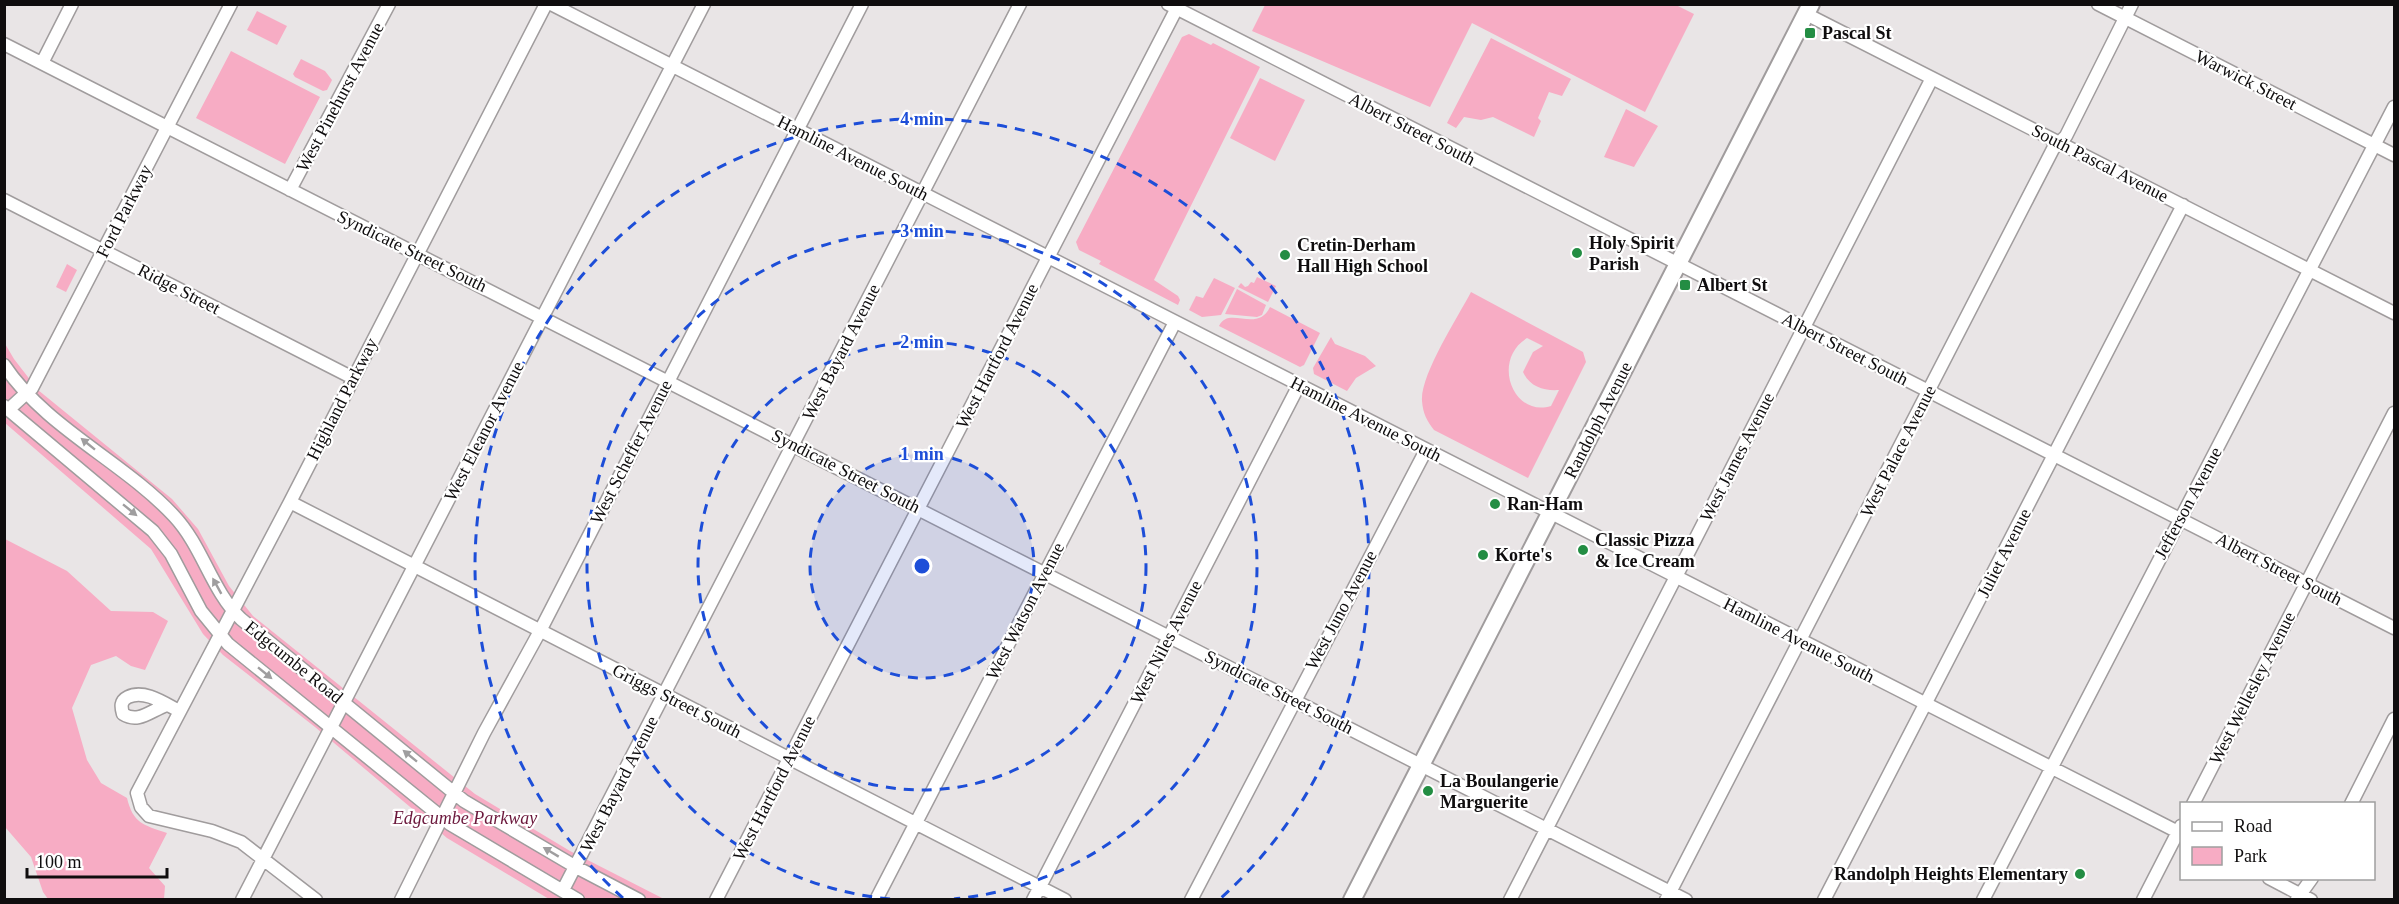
<svg xmlns="http://www.w3.org/2000/svg" width="2399" height="904" viewBox="0 0 2399 904" font-family="'Times New Roman',serif">
<style>
.green{fill:#f7acc4;fill-rule:evenodd}
.lines{fill:none;stroke-linecap:round;stroke-linejoin:round}
.minor-casing{stroke:#a09c9d;stroke-width:15}
.major-casing{stroke:#a09c9d;stroke-width:20}
.minor{stroke:#fff;stroke-width:12}
.major{stroke:#fff;stroke-width:16}
.oneway{fill:#9f9e9f}
.ring{fill:none;stroke:#1d4ed8;stroke-width:3;stroke-dasharray:10 8}
.poi-dot{fill:#238d43;stroke:#fff;stroke-width:2}
.labels{text-anchor:middle;stroke-width:4.5;stroke-linejoin:round;paint-order:stroke}
.poi-label{font-size:18px;font-weight:bold;fill:#0f0d0e;stroke:#fff;text-anchor:start}
.street-label{font-size:18px;fill:#0f0d0e;stroke:#fff}
.park-label{font-size:18px;font-style:italic;fill:#6b183c;stroke:#fff}
.centre{fill:#1d4ed8;stroke:#fff;stroke-width:3}
.ring-label{font-size:18px;text-anchor:middle;font-weight:bold;fill:#1d4ed8;stroke:#fff;stroke-width:4.5;stroke-linejoin:round;paint-order:stroke}
</style>
<rect width="100%" height="100%" fill="#e9e5e6"/>
<path class="green" d="M 1265,5 L 1674,4 L 1694,14 L 1645,112 L 1472,23 L 1430,107 L 1252,31 Z
M 257,11 L 287,26 L 277,45 L 247,30 Z
M 1189,34 L 1211,45 L 1213,43 L 1260,67 L 1154,280 L 1178,296 L 1180,300 L 1178,305 L 1099,264 L 1101,261 L 1079,250 L 1076,242 L 1182,37 Z
M 1491,38 L 1571,79 L 1562,96 L 1549,92 L 1538,118 L 1541,121 L 1534,137 L 1493,117 L 1481,120 L 1464,117 L 1456,128 L 1447,123 Z
M 231,51 L 320,97 L 285,164 L 196,118 Z
M 301,59 L 325,71 L 332,80 L 327,90 L 323,91 L 295,77 L 293,74 Z
M 1260,78 L 1305,100 L 1275,161 L 1230,138 Z
M 1626,109 L 1658,126 L 1634,167 L 1604,157 Z
M 67,264 L 77,270 L 66,292 L 56,287 Z
M 1257,277 L 1276,286 L 1268,302 L 1238,287 L 1241,283 L 1245,287 L 1248,286 L 1251,282 L 1254,283 Z
M 1214,278 L 1235,288 L 1221,315 L 1202,317 L 1189,310 L 1196,296 L 1203,298 Z
M 1237,289 L 1266,305 L 1262,315 L 1257,317 L 1225,314 Z
M 1471,292 L 1583,352 L 1586,362 L 1528,478 L 1434,430 C 1427,421 1423,414 1422,401 C 1420,375 1458,317 1471,292 ZM 1527,338 L 1543,346 L 1533,352 L 1523,372 C 1530,387 1544,391 1559,390 L 1551,406 C 1513,418 1491,360 1527,338 Z
M 1270,307 L 1320,333 L 1304,365 L 1300,367 L 1219,326 C 1229,305 1257,334 1270,307 Z
M 1331,337 L 1335,344 L 1365,356 L 1376,366 L 1356,378 L 1347,391 L 1314,374 L 1313,368 Z
M 4,342 L 14,359 L 38,390 L 172,499 L 198,529 L 229,586 L 253,616 L 475,794 L 570,851 L 664,899 L 549,899 L 447,838 L 315,727 L 223,655 L 203,634 L 151,549 L 5,423 Z
M 5,539 L 67,571 L 111,611 L 153,612 L 168,621 L 145,670 L 131,666 L 116,656 L 91,665 L 72,708 L 87,760 L 101,783 L 127,798 C 133,823 143,825 167,833 L 149,868 L 165,886 L 164,899 L 48,899 L 43,892 L 31,857 L 5,827 Z"/>
<g class="lines">
<defs>
<path id="minor" d="M 551,4 L 2182,834
M 1168,4 L 2394,628
M 2098,4 L 2394,155
M 1806,14 L 2394,313
M 4,44 L 1686,900
M 42,63 L 72,4
M 290,190 L 389,4
M 4,200 L 353,378
M 4,365 C 46,428 124,462 174,516 C 203,547 211,590 241,619 L 464,801 L 576,867 L 639,900
M 4,406 L 153,531 L 171,554 L 201,611 L 228,644 L 450,824 L 578,900
M 8,410 L 32,388 L 231,4
M 290,502 L 1065,900
M 167,705 C 151,710 139,724 123,714 C 121,707 120,701 128,697 C 144,689 164,703 179,711
M 2193,804 L 2394,413
M 2351,804 L 2394,719
M 2269,878 L 2311,900
M 563,890 L 1020,4
M 2297,899 L 2312,878
M 242,900 L 704,4
M 316,900 L 241,842 L 212,831 L 149,816 L 141,807 L 137,793 L 290,502 L 546,4
M 401,900 L 484,733 L 540,631 L 862,4
M 716,900 L 1179,4
M 876,900 L 1175,322
M 1033,900 L 1299,385
M 1191,900 L 1426,450
M 1510,900 L 1932,78
M 1666,900 L 2053,149 L 2066,136 L 2132,4
M 1824,900 L 2183,205
M 1983,900 L 2394,107
M 2143,900 L 2181,826"/>
<path id="major" d="M 1352,900 L 1811,4"/>
</defs>
<use href="#minor" class="minor-casing"/>
<use href="#major" class="major-casing"/>
<use href="#minor" class="minor"/>
<use href="#major" class="major"/>
</g>
<defs><path id="oneway-solid" d="M-6-.8H1V-3.2L6.5 0L1 3.2V.8H-6Z" transform="scale(1.5)"/></defs>
<g class="oneway">
<use href="#oneway-solid" transform="translate(88 444) rotate(-141)"/>
<use href="#oneway-solid" transform="translate(130 510) rotate(39)"/>
<use href="#oneway-solid" transform="translate(217 586) rotate(-119)"/>
<use href="#oneway-solid" transform="translate(265 673) rotate(39)"/>
<use href="#oneway-solid" transform="translate(410 756) rotate(-141)"/>
<use href="#oneway-solid" transform="translate(551 852) rotate(-149)"/>
</g>
<circle cx="922" cy="566" r="112" fill="#1d4ed8" fill-opacity=".12"/>
<g class="ring">
<circle cx="922" cy="566" r="112"/>
<circle cx="922" cy="566" r="224"/>
<path d="M890 899A335 335 0 1 1 954 899"/>
<path d="M623 898A447 447 0 1 1 1221 898"/>
</g>
<g class="poi-dot">
<rect x="1804" y="27" width="12" height="12" rx="3"/>
<circle cx="1577" cy="253" r="6"/>
<circle cx="1285" cy="255" r="6"/>
<rect x="1679" y="279" width="12" height="12" rx="3"/>
<circle cx="1495" cy="504" r="6"/>
<circle cx="1583" cy="550" r="6"/>
<circle cx="1483" cy="555" r="6"/>
<circle cx="1428" cy="791" r="6"/>
<circle cx="2080" cy="874" r="6"/>
</g>
<g class="labels">
<g class="poi-label">
<text x="1822" y="39">Pascal St</text>
<text x="1589" y="249">Holy Spirit<tspan x="1589" dy="21">Parish</tspan></text>
<text x="1297" y="251">Cretin-Derham<tspan x="1297" dy="21">Hall High School</tspan></text>
<text x="1697" y="291">Albert St</text>
<text x="1507" y="510">Ran-Ham</text>
<text x="1595" y="546">Classic Pizza<tspan x="1595" dy="21">&amp; Ice Cream</tspan></text>
<text x="1495" y="561">Korte's</text>
<text x="1440" y="787">La Boulangerie<tspan x="1440" dy="21">Marguerite</tspan></text>
<text x="2068" y="880" text-anchor="end">Randolph Heights Elementary</text>
</g>
<g class="street-label">
<text transform="translate(2246 80) rotate(27)" y="6">Warwick Street</text>
<text transform="translate(340 97) rotate(-62)" y="6">West Pinehurst Avenue</text>
<text transform="translate(1412 129) rotate(27)" y="6">Albert Street South</text>
<text transform="translate(853 158) rotate(27)" y="6">Hamline Avenue South</text>
<text transform="translate(2100 163) rotate(27)" y="6">South Pascal Avenue</text>
<text transform="translate(124 211) rotate(-63)" y="6">Ford Parkway</text>
<text transform="translate(412 251) rotate(26)" y="6">Syndicate Street South</text>
<text transform="translate(179 289) rotate(27)" y="6">Ridge Street</text>
<text transform="translate(1845 349) rotate(27)" y="6">Albert Street South</text>
<text transform="translate(841 352) rotate(-63)" y="6">West Bayard Avenue</text>
<text transform="translate(997 356) rotate(-63)" y="6">West Hartford Avenue</text>
<text transform="translate(342 399) rotate(-63)" y="6">Highland Parkway</text>
<text transform="translate(1366 419) rotate(27)" y="6">Hamline Avenue South</text>
<text transform="translate(1598 420) rotate(-63)" y="6">Randolph Avenue</text>
<text transform="translate(484 431) rotate(-63)" y="6">West Eleanor Avenue</text>
<text transform="translate(1898 451) rotate(-63)" y="6">West Palace Avenue</text>
<text transform="translate(631 452) rotate(-63)" y="6">West Scheffer Avenue</text>
<text transform="translate(1737 457) rotate(-63)" y="6">West James Avenue</text>
<text transform="translate(846 471) rotate(27)" y="6">Syndicate Street South</text>
<text transform="translate(2188 503) rotate(-62)" y="6">Jefferson Avenue</text>
<text transform="translate(2004 553) rotate(-63)" y="6">Juliet Avenue</text>
<text transform="translate(2279 569) rotate(27)" y="6">Albert Street South</text>
<text transform="translate(1341 610) rotate(-62)" y="6">West Juno Avenue</text>
<text transform="translate(1025 611) rotate(-63)" y="6">West Watson Avenue</text>
<text transform="translate(1799 640) rotate(27)" y="6">Hamline Avenue South</text>
<text transform="translate(1166 642) rotate(-63)" y="6">West Niles Avenue</text>
<text transform="translate(294 662) rotate(39)" y="6">Edgcumbe Road</text>
<text transform="translate(2252 688) rotate(-63)" y="6">West Wellesley Avenue</text>
<text transform="translate(1279 692) rotate(27)" y="6">Syndicate Street South</text>
<text transform="translate(677 701) rotate(27)" y="6">Griggs Street South</text>
<text transform="translate(619 784) rotate(-63)" y="6">West Bayard Avenue</text>
<text transform="translate(774 788) rotate(-63)" y="6">West Hartford Avenue</text>
</g>
<g class="park-label">
<text x="465" y="824">Edgcumbe Parkway</text>
</g>
</g>
<circle cx="922" cy="566" r="9" class="centre"/>
<g class="ring-label">
<text x="922" y="125">4 min</text>
<text x="922" y="237">3 min</text>
<text x="922" y="348">2 min</text>
<text x="922" y="460">1 min</text>
</g>
<rect width="2399" height="904" fill="none" stroke="#0f0d0e" stroke-width="12"/>
<rect x="2180" y="802" width="195" height="78" fill="#ffffff" stroke="#9f9e9f" stroke-width="1.5"/>
<rect x="2192" y="822" width="30" height="9" fill="#ffffff" stroke="#9f9e9f" stroke-width="1.5"/>
<text x="2234" y="832" font-size="18" fill="#0f0d0e">Road</text>
<rect x="2192" y="847" width="30" height="18" fill="#f7acc4" stroke="#9f9e9f" stroke-width="1.5"/>
<text x="2234" y="862" font-size="18" fill="#0f0d0e">Park</text>
<path d="M27 868v9h140v-9" fill="none" stroke="#0f0d0e" stroke-width="3"/>
<text x="36" y="868" font-size="18" fill="#0f0d0e" stroke="#ffffff" stroke-width="4.5" paint-order="stroke">100 m</text>
</svg>
